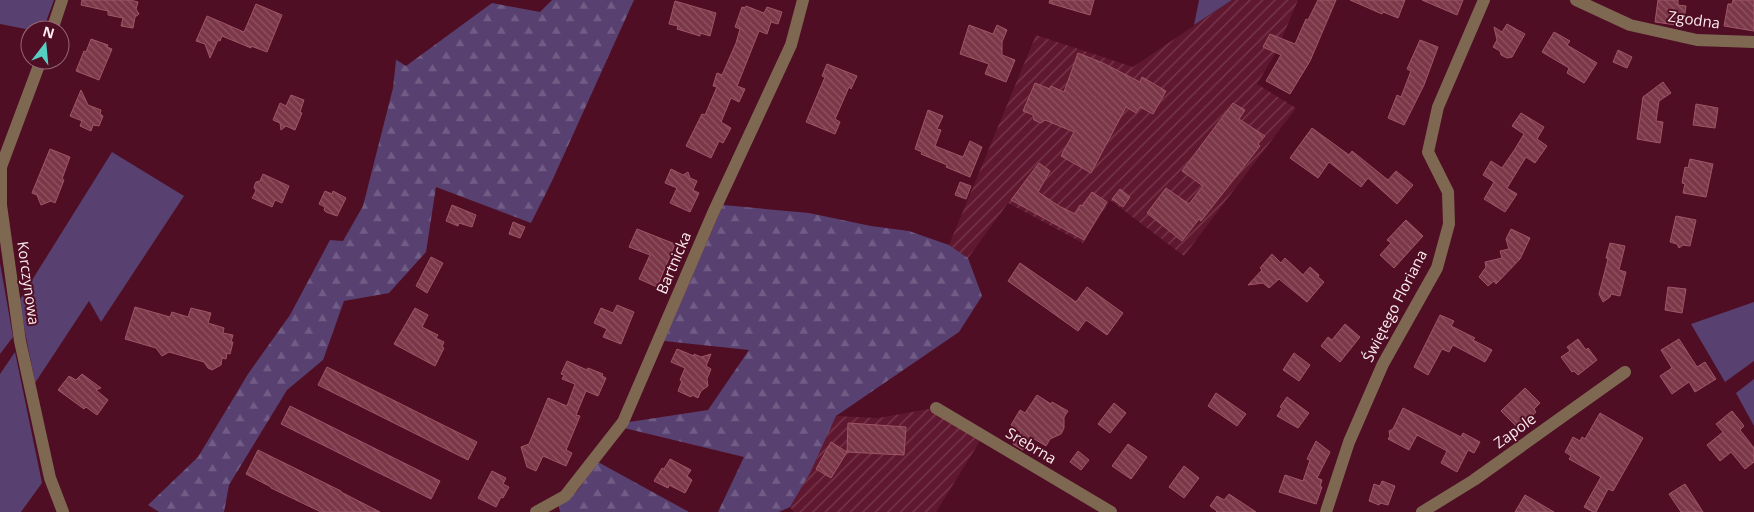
<svg xmlns="http://www.w3.org/2000/svg" width="1754" height="512" viewBox="0 0 1754 512" font-family="'Open Sans',sans-serif">
<style>
.industrial{fill:url(#industrial-furrows)}
.grass{fill:#584070}
.forest{fill:url(#forest-firs)}
.building{fill:url(#building-back-hatch);stroke:#9f5667}
.lines{fill:none;stroke-linecap:round;stroke-linejoin:round}
.minor{stroke:#7f6852;stroke-width:12}
.labels{text-anchor:middle;stroke-width:4;stroke-linejoin:round;paint-order:stroke}
.street-label{font-size:15px;fill:#feedf0;stroke:#4f0e24}
</style>
<defs>
<pattern id="industrial-furrows" width="10" height="10" patternUnits="userSpaceOnUse" patternTransform="scale(1.25)"><rect width="10" height="10" fill="#601830"/><path d="M-1 1l2-2M0 10L10 0M9 11l2-2" fill="none" stroke="#783a4e"/></pattern>
<pattern id="forest-firs" width="22" height="20" patternUnits="userSpaceOnUse" patternTransform="scale(1.25)"><rect width="22" height="20" fill="#584070"/><path d="M5 1l3.5 6h-7zM16 11l3.5 6h-7z" fill="#715c85"/></pattern>
<pattern id="building-back-hatch" width="6" height="6" patternUnits="userSpaceOnUse" patternTransform="scale(1.25)"><rect width="6" height="6" fill="#7b3748"/><path d="M-1 5l2 2M0 0l6 6M5-1l2 2" fill="none" stroke="#8f5463"/></pattern>
</defs>
<rect width="100%" height="100%" fill="#4f0e24"/>
<path class="industrial" d="M 1232,0 L 1298,0 L 1276,52 L 1257,84 L 1296,108 L 1184,256 L 1110,200 L 1083,243 L 1008,203 L 968,258 L 949,245 L 1036,35 L 1133,67 Z
M 929,409 L 980,441 L 936,512 L 794,512 L 790,507 L 810,473 L 836,416 L 878,418 Z"/>
<path class="grass" d="M 0,0 L 54,0 L 43,30 L 31,30 L 0,24 Z
M 1199,0 L 1232,0 L 1194,25 Z
M 112,152 L 184,196 L 101,322 L 89,301 L 35,383 L 19,301 Z
M 0,263 L 13,337 L 0,354 Z
M 1754,302 L 1754,361 L 1725,382 L 1691,324 Z
M 15,352 L 42,483 L 21,512 L 0,512 L 0,374 Z
M 1754,379 L 1754,426 L 1736,393 Z"/>
<path class="forest" d="M 552,0 L 634,0 L 552,181 L 531,223 L 436,187 L 426,252 L 389,293 L 344,301 L 323,360 L 287,390 L 229,485 L 224,512 L 159,512 L 148,505 L 198,457 L 248,374 L 290,315 L 330,240 L 343,241 L 363,206 L 393,88 L 396,60 L 395,59 L 406,66 L 492,3 L 540,12 Z
M 723,205 L 809,213 L 871,226 L 909,231 L 949,245 L 968,258 L 982,296 L 959,332 L 836,416 L 810,473 L 790,507 L 779,512 L 718,512 L 744,457 L 624,428 L 629,422 L 708,410 L 749,350 L 664,341 Z
M 598,462 L 689,512 L 560,512 L 559,506 L 578,490 Z"/>
<path class="building" d="M 82,0 L 130,0 L 138,2 L 136,9 L 139,14 L 135,17 L 133,28 L 121,26 L 123,18 L 108,15 L 108,11 L 81,5 Z
M 1050,0 L 1094,0 L 1090,15 L 1049,3 Z
M 1318,0 L 1336,0 L 1310,61 L 1290,94 L 1266,81 L 1281,55 L 1263,47 L 1270,34 L 1295,44 L 1306,19 L 1308,20 Z
M 1350,0 L 1405,0 L 1398,18 L 1383,12 L 1382,14 Z
M 1422,0 L 1463,0 L 1457,15 Z
M 1658,0 L 1678,0 L 1678,5 L 1686,6 L 1683,26 L 1655,22 Z
M 1733,0 L 1754,0 L 1754,31 L 1724,26 L 1728,4 L 1732,4 Z
M 675,1 L 716,13 L 710,36 L 700,33 L 700,36 L 687,32 L 677,29 L 678,26 L 669,24 Z
M 256,4 L 282,15 L 267,52 L 251,46 L 251,48 L 222,36 L 220,41 L 218,40 L 210,58 L 205,44 L 196,41 L 207,16 L 244,32 Z
M 746,6 L 764,13 L 767,7 L 782,12 L 778,24 L 771,22 L 767,34 L 759,31 L 737,86 L 745,89 L 739,102 L 731,98 L 721,122 L 731,128 L 723,143 L 719,141 L 711,158 L 686,146 L 702,114 L 705,115 L 717,87 L 713,86 L 717,73 L 722,75 L 736,43 L 740,29 L 735,27 L 742,7 L 745,8 Z
M 1507,24 L 1525,34 L 1512,57 L 1507,58 L 1501,55 L 1500,51 L 1493,47 L 1497,40 L 1494,27 L 1502,32 Z
M 969,25 L 993,34 L 997,25 L 1007,30 L 1002,42 L 1002,55 L 1015,60 L 1006,82 L 985,74 L 989,64 L 960,54 Z
M 1554,32 L 1570,41 L 1567,45 L 1597,63 L 1584,83 L 1567,73 L 1569,68 L 1542,52 Z
M 91,39 L 108,45 L 107,47 L 112,49 L 99,80 L 76,71 L 84,51 L 86,52 Z
M 1420,40 L 1438,47 L 1424,85 L 1404,125 L 1388,118 L 1397,95 L 1401,97 L 1411,71 L 1407,69 Z
M 1618,50 L 1632,57 L 1627,68 L 1613,62 Z
M 1078,53 L 1103,63 L 1140,82 L 1142,77 L 1166,91 L 1153,114 L 1140,107 L 1136,113 L 1126,107 L 1091,173 L 1061,156 L 1074,132 L 1045,120 L 1041,123 L 1034,120 L 1033,115 L 1023,111 L 1035,83 L 1050,89 L 1051,86 L 1064,92 Z
M 827,64 L 857,76 L 851,89 L 849,87 L 835,119 L 840,122 L 835,134 L 806,122 L 825,77 L 822,76 Z
M 1663,82 L 1671,93 L 1659,101 L 1656,121 L 1663,122 L 1660,143 L 1637,139 L 1643,97 Z
M 81,90 L 88,105 L 101,110 L 100,114 L 103,116 L 99,126 L 93,125 L 91,131 L 80,126 L 82,121 L 70,116 Z
M 291,95 L 304,100 L 300,112 L 302,113 L 295,130 L 286,126 L 281,130 L 280,123 L 273,120 L 280,103 L 286,106 Z
M 1233,103 L 1245,110 L 1239,119 L 1265,136 L 1258,144 L 1260,146 L 1201,221 L 1199,219 L 1182,241 L 1147,213 L 1166,188 L 1189,204 L 1203,186 L 1182,171 Z
M 1696,104 L 1718,108 L 1715,128 L 1693,125 Z
M 928,110 L 943,116 L 937,129 L 941,130 L 935,146 L 963,157 L 970,141 L 982,147 L 970,177 L 946,167 L 947,165 L 921,154 L 922,152 L 915,149 Z
M 1521,113 L 1544,127 L 1537,139 L 1547,146 L 1535,163 L 1526,157 L 1507,188 L 1517,194 L 1505,212 L 1484,199 L 1494,182 L 1483,175 L 1491,161 L 1502,168 L 1515,149 L 1524,134 L 1512,126 Z
M 1312,128 L 1349,155 L 1352,151 L 1388,180 L 1396,171 L 1413,185 L 1397,204 L 1368,178 L 1361,187 L 1329,162 L 1318,178 L 1290,158 Z
M 50,149 L 70,157 L 62,179 L 64,180 L 55,203 L 51,201 L 41,205 L 37,195 L 32,193 Z
M 1690,159 L 1713,164 L 1706,197 L 1683,193 L 1685,184 L 1682,183 L 1685,167 L 1688,168 Z
M 1039,163 L 1050,171 L 1038,192 L 1059,206 L 1075,214 L 1080,205 L 1082,206 L 1092,192 L 1107,202 L 1084,240 L 1011,200 Z
M 671,169 L 683,175 L 688,172 L 690,178 L 697,181 L 693,190 L 699,193 L 690,212 L 670,203 L 677,188 L 665,183 Z
M 263,174 L 289,186 L 282,203 L 275,200 L 272,207 L 252,198 L 256,191 L 254,187 L 256,182 L 260,181 Z
M 960,182 L 971,186 L 966,199 L 955,195 Z
M 1120,189 L 1130,197 L 1123,207 L 1112,199 Z
M 325,191 L 332,194 L 333,191 L 335,192 L 346,198 L 337,216 L 326,212 L 324,210 L 325,207 L 319,204 Z
M 452,205 L 476,215 L 472,227 L 459,223 L 458,226 L 446,221 Z
M 1676,216 L 1696,220 L 1690,246 L 1683,245 L 1679,248 L 1677,244 L 1670,242 Z
M 1406,220 L 1423,236 L 1394,268 L 1380,255 L 1391,243 L 1387,240 Z
M 513,222 L 525,227 L 520,238 L 509,234 Z
M 637,229 L 675,244 L 657,287 L 639,279 L 650,255 L 629,247 Z
M 1511,229 L 1530,238 L 1520,259 L 1496,284 L 1494,281 L 1488,286 L 1479,277 L 1486,267 L 1485,262 L 1502,258 L 1500,251 L 1509,249 L 1506,239 Z
M 1610,243 L 1625,246 L 1619,270 L 1626,272 L 1620,296 L 1611,294 L 1610,297 L 1603,302 L 1599,294 L 1608,259 L 1606,258 Z
M 1272,254 L 1281,263 L 1285,258 L 1303,275 L 1310,267 L 1319,275 L 1318,277 L 1324,282 L 1307,302 L 1279,279 L 1269,288 L 1263,283 L 1248,285 L 1262,270 L 1260,268 Z
M 431,257 L 443,263 L 427,293 L 416,286 Z
M 1020,263 L 1076,302 L 1087,287 L 1123,313 L 1107,335 L 1086,320 L 1078,331 L 1008,281 Z
M 1668,287 L 1686,289 L 1682,313 L 1665,310 Z
M 617,305 L 634,312 L 621,344 L 603,337 L 607,329 L 594,323 L 601,308 L 613,313 Z
M 135,307 L 170,317 L 172,312 L 188,317 L 191,308 L 211,313 L 208,323 L 224,328 L 223,333 L 233,335 L 231,342 L 233,342 L 230,354 L 227,353 L 226,359 L 222,358 L 221,365 L 212,370 L 208,368 L 204,362 L 169,352 L 162,356 L 156,348 L 125,339 Z
M 415,308 L 428,315 L 422,327 L 438,335 L 436,338 L 444,342 L 442,347 L 444,348 L 435,366 L 394,344 Z
M 1440,315 L 1454,321 L 1451,326 L 1475,338 L 1473,340 L 1492,350 L 1485,362 L 1453,345 L 1449,352 L 1442,349 L 1428,375 L 1414,367 Z
M 1345,324 L 1360,337 L 1340,362 L 1321,346 L 1328,337 L 1332,340 Z
M 1578,339 L 1586,350 L 1588,348 L 1597,360 L 1578,375 L 1574,371 L 1572,372 L 1561,357 L 1570,351 L 1567,347 Z
M 1679,339 L 1697,367 L 1705,362 L 1716,379 L 1695,392 L 1689,382 L 1672,394 L 1660,376 L 1672,368 L 1661,350 Z
M 677,349 L 694,356 L 694,354 L 701,357 L 711,354 L 706,366 L 711,369 L 707,379 L 708,386 L 701,391 L 698,398 L 692,395 L 691,397 L 678,391 L 682,381 L 680,380 L 685,368 L 671,362 Z
M 1294,353 L 1310,365 L 1299,381 L 1283,370 Z
M 567,361 L 587,370 L 588,368 L 603,374 L 602,376 L 606,378 L 598,396 L 586,391 L 576,415 L 580,416 L 566,450 L 572,453 L 566,466 L 543,456 L 536,471 L 527,467 L 521,447 L 529,444 L 548,398 L 567,406 L 575,384 L 562,379 L 564,375 L 561,374 Z
M 327,367 L 477,442 L 468,460 L 318,385 Z
M 82,374 L 101,388 L 96,390 L 108,400 L 97,415 L 86,407 L 84,409 L 58,390 L 69,376 L 76,380 Z
M 1525,388 L 1540,403 L 1534,409 L 1536,412 L 1531,417 L 1526,423 L 1523,420 L 1517,427 L 1501,411 Z
M 1216,393 L 1246,414 L 1237,426 L 1208,406 Z
M 1037,395 L 1051,404 L 1052,402 L 1068,411 L 1064,417 L 1064,428 L 1061,434 L 1050,439 L 1046,446 L 1031,437 L 1023,450 L 1013,444 L 1021,432 L 1011,425 L 1020,410 L 1025,413 Z
M 1287,397 L 1309,413 L 1298,428 L 1277,416 L 1282,408 L 1280,407 Z
M 1114,403 L 1126,413 L 1110,433 L 1098,424 Z
M 290,406 L 440,481 L 431,499 L 281,424 Z
M 1403,408 L 1461,437 L 1463,433 L 1480,442 L 1474,453 L 1468,450 L 1457,472 L 1441,463 L 1447,451 L 1417,435 L 1409,450 L 1388,439 L 1390,436 L 1389,431 L 1393,429 Z
M 1732,411 L 1744,426 L 1740,430 L 1754,448 L 1754,462 L 1745,469 L 1731,452 L 1720,461 L 1707,445 L 1723,432 L 1716,424 Z
M 1600,413 L 1643,438 L 1613,491 L 1608,489 L 1596,512 L 1593,512 L 1584,507 L 1601,477 L 1569,459 L 1571,456 L 1565,452 L 1573,437 L 1580,441 L 1582,437 L 1585,439 Z
M 848,423 L 906,427 L 904,455 L 847,452 Z
M 1316,441 L 1330,452 L 1317,478 L 1322,480 L 1320,486 L 1322,487 L 1316,504 L 1279,492 L 1285,475 L 1303,481 L 1310,460 L 1307,459 Z
M 831,442 L 847,452 L 831,478 L 816,469 Z
M 1128,444 L 1147,457 L 1131,479 L 1112,466 Z
M 258,450 L 341,491 L 341,492 L 380,512 L 321,512 L 271,488 L 271,487 L 246,474 Z
M 1078,451 L 1089,460 L 1081,470 L 1070,462 Z
M 670,459 L 691,470 L 687,476 L 692,480 L 685,493 L 669,485 L 668,488 L 654,481 L 662,468 L 664,469 Z
M 1184,466 L 1199,478 L 1184,498 L 1169,487 Z
M 492,471 L 506,478 L 503,484 L 509,487 L 503,498 L 501,497 L 496,507 L 478,498 Z
M 1382,481 L 1395,486 L 1388,505 L 1380,503 L 1379,505 L 1369,501 L 1374,484 L 1380,486 Z
M 1685,484 L 1703,512 L 1681,512 L 1669,494 Z
M 1229,494 L 1256,512 L 1216,512 L 1217,511 L 1210,506 L 1217,496 L 1224,500 Z
M 1525,495 L 1554,512 L 1515,512 Z"/>
<g class="lines">
<path class="minor" d="M 1576,0 L 1630,25 L 1697,40 L 1754,42
M 52,30 L 62,0
M 41,60 L 1,167 L 1,205 L 20,341 L 50,478 L 63,512
M 936,408 L 1111,512
M 536,512 L 565,496 L 623,422 L 713,213 L 791,45 L 803,0
M 1326,512 L 1349,442 L 1383,364 L 1437,268 L 1449,224 L 1448,192 L 1428,152 L 1438,107 L 1484,0
M 1422,512 L 1474,480 L 1625,372"/>
</g>
<g class="labels">
<g class="street-label">
<text transform="translate(1694 20) rotate(8)" y="5">Zgodna</text>
<text transform="translate(674 263) rotate(-67)" y="5">Bartnicka</text>
<text transform="translate(28 283) rotate(82)" y="5">Korczynowa</text>
<text transform="translate(1395 306) rotate(-63)" y="5">Świętego Floriana</text>
<text transform="translate(1515 431) rotate(-36)" y="5">Zapole</text>
<text transform="translate(1031 446) rotate(31)" y="5">Srebrna</text>
</g>
</g>
<g transform="translate(45 45) rotate(16)"><circle r="24" fill="#4f0e24" stroke="#956776"/>
<path d="M0-4L9 19L0 12L-9 19Z" fill="#57cec2"/>
<text y="-8" font-size="14" font-weight="bold" text-anchor="middle" fill="#feedf0">N</text>
</g>
</svg>
